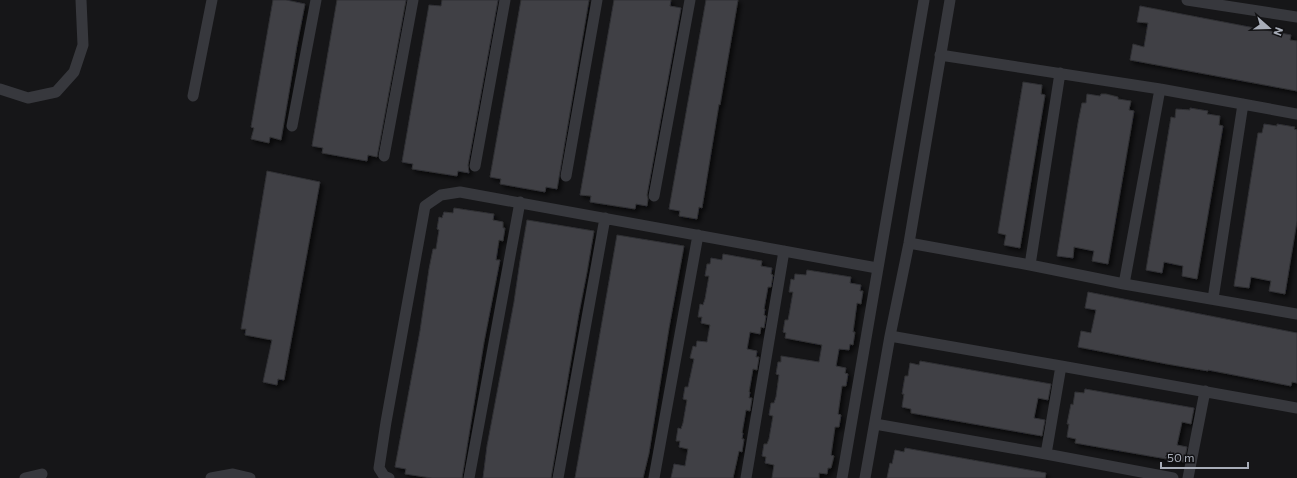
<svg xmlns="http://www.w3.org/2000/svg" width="1297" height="478" viewBox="0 0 1297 478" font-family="Commissioner,sans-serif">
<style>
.building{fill:#404145;stroke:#303034;filter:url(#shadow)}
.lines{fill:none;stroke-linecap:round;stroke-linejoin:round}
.minor{stroke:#37383d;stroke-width:11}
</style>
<defs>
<filter id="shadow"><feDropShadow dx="3" dy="3" stdDeviation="2" flood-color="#0009"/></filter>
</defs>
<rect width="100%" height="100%" fill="#161618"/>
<path class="building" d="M 273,0 L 286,0 L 305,4 L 297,45 L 281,140 L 270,137 L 269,143 L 251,139 L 254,128 L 251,127 Z
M 337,0 L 406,0 L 377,157 L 368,155 L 367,161 L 322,153 L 323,148 L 312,146 Z
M 442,0 L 498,0 L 468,165 L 469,173 L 458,171 L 457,176 L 412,169 L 413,164 L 402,162 L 429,5 L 441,6 Z
M 521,0 L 589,0 L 557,189 L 546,187 L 545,192 L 500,184 L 501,179 L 490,177 Z
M 614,0 L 671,0 L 670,6 L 681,8 L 647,195 L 648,199 L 647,206 L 636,204 L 635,209 L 590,202 L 591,196 L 580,195 Z
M 706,0 L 738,0 L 720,105 L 719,104 L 702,208 L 699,207 L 697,219 L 679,216 L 680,211 L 669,209 Z
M 1140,6 L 1291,35 L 1290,40 L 1297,41 L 1297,91 L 1130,60 L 1133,44 L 1144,47 L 1148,23 L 1137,22 Z
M 1023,82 L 1042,85 L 1041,94 L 1045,95 L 1020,248 L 1004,245 L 1006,235 L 998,233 Z
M 1087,94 L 1100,96 L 1101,94 L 1106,94 L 1118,97 L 1118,99 L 1131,101 L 1129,110 L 1134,111 L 1108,264 L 1092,261 L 1094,251 L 1074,247 L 1073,258 L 1057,256 L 1078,123 L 1082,103 L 1086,103 Z
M 1190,108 L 1208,111 L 1207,114 L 1220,116 L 1219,125 L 1223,126 L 1197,279 L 1182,276 L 1183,266 L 1164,262 L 1162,273 L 1146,270 L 1171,117 L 1175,118 L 1176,109 L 1190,110 Z
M 1264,124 L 1277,126 L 1277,124 L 1295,127 L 1294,129 L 1297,130 L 1297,221 L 1285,294 L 1269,291 L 1271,281 L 1251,277 L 1249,288 L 1234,286 L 1258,133 L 1262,133 Z
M 267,171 L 320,182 L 284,380 L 278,379 L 277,385 L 263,382 L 272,340 L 245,335 L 246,329 L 241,329 Z
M 454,208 L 494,214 L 493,220 L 503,222 L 503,228 L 505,228 L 503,241 L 499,240 L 496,260 L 500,260 L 484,342 L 462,478 L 432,478 L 405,474 L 406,469 L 395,467 L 420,331 L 429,269 L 433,249 L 436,249 L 439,230 L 437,229 L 439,217 L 442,218 L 444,212 L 453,213 Z
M 527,220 L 594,231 L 587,272 L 579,313 L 551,478 L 483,478 L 487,446 L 514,302 L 520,261 Z
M 617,235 L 684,246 L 669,328 L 649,453 L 643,478 L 575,478 Z
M 723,254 L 762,261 L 761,266 L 772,268 L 771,274 L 773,275 L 771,287 L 768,287 L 764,309 L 765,309 L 764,315 L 766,316 L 764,328 L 761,327 L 760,334 L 750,332 L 747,349 L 757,351 L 756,357 L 759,357 L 757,370 L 753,369 L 749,392 L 750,392 L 749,398 L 752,398 L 750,411 L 746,410 L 742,433 L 743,433 L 742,439 L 744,439 L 742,452 L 739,451 L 733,478 L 671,478 L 674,464 L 685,466 L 688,449 L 679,447 L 680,441 L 676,441 L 678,428 L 681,429 L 683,423 L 687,400 L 683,399 L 685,387 L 688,387 L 694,359 L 690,358 L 693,346 L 696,347 L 697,341 L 707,342 L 710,325 L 701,323 L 702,317 L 698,317 L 700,304 L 703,305 L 705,299 L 709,276 L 705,276 L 707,264 L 710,264 L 711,258 L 722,260 Z
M 807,270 L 851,277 L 850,283 L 861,285 L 860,291 L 863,291 L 861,304 L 857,303 L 853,332 L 855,332 L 853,345 L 850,344 L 849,350 L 839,349 L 836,366 L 846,368 L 845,373 L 848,374 L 846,386 L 842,386 L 838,414 L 841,415 L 839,427 L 835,427 L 831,455 L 834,456 L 831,468 L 828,468 L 827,474 L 819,473 L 819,478 L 772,478 L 774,465 L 765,463 L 766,457 L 762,456 L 764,444 L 767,444 L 769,439 L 773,416 L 769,415 L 771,403 L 774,403 L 776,397 L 779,375 L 776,374 L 778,362 L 781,362 L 781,356 L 819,362 L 822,345 L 785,338 L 786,333 L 783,332 L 785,320 L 788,320 L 789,315 L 793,292 L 789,292 L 791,279 L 794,280 L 795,274 L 806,275 Z
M 1088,292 L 1297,333 L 1297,383 L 1292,382 L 1291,386 L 1208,370 L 1208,371 L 1167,364 L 1078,347 L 1081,331 L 1091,333 L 1096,310 L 1085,308 Z
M 920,361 L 1051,384 L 1048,400 L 1038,398 L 1034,418 L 1045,420 L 1042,436 L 911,413 L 911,409 L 902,407 L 904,394 L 902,394 L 905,376 L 908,376 L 910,363 L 919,365 Z
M 1085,389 L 1194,408 L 1191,424 L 1182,422 L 1177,445 L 1187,447 L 1184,462 L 1075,443 L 1076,439 L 1067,437 L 1069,424 L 1067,424 L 1071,404 L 1073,405 L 1075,392 L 1084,393 Z
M 905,448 L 1046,473 L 1045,478 L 887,478 L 890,463 L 892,464 L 895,450 L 904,452 Z"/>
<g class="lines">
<path class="minor" d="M 1187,0 L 1297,17
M 940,55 L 1160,89 L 1297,114
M 0,89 L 28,98 L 56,92 L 74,72 L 83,45 L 81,0
M 193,96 L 212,0
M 292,126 L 316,0
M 384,156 L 413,0
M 475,166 L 505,0
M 566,176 L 597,0
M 654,196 L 690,0
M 909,243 L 1030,265 L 1124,284 L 1297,314
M 1030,265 L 1060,73
M 1124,284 L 1160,89
M 1213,299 L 1243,104
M 890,336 L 1061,366
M 875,424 L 1046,454 L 1173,478
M 1046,454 L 1061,366 L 1297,408
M 25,478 L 42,474
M 211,478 L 233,474 L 250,478
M 389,478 L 384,476 L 379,468 L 386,422 L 425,206 L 441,195 L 460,192 L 877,268
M 469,478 L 520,202
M 558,478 L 605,218
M 654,478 L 698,235
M 746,478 L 784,251
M 842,478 L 924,0
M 865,478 L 890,336 L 909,243 L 950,0
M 1188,478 L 1205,391"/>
</g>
<g transform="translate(1269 28) rotate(110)" stroke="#111113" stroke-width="3" paint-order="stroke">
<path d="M0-3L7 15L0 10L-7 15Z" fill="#a8adb8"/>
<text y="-6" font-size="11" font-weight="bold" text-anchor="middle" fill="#a8adb8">N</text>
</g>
<path d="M1161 462v6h87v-6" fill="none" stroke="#a8adb8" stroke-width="2"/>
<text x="1167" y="462" font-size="12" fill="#a8adb8" stroke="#111113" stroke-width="3" paint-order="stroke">50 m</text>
</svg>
